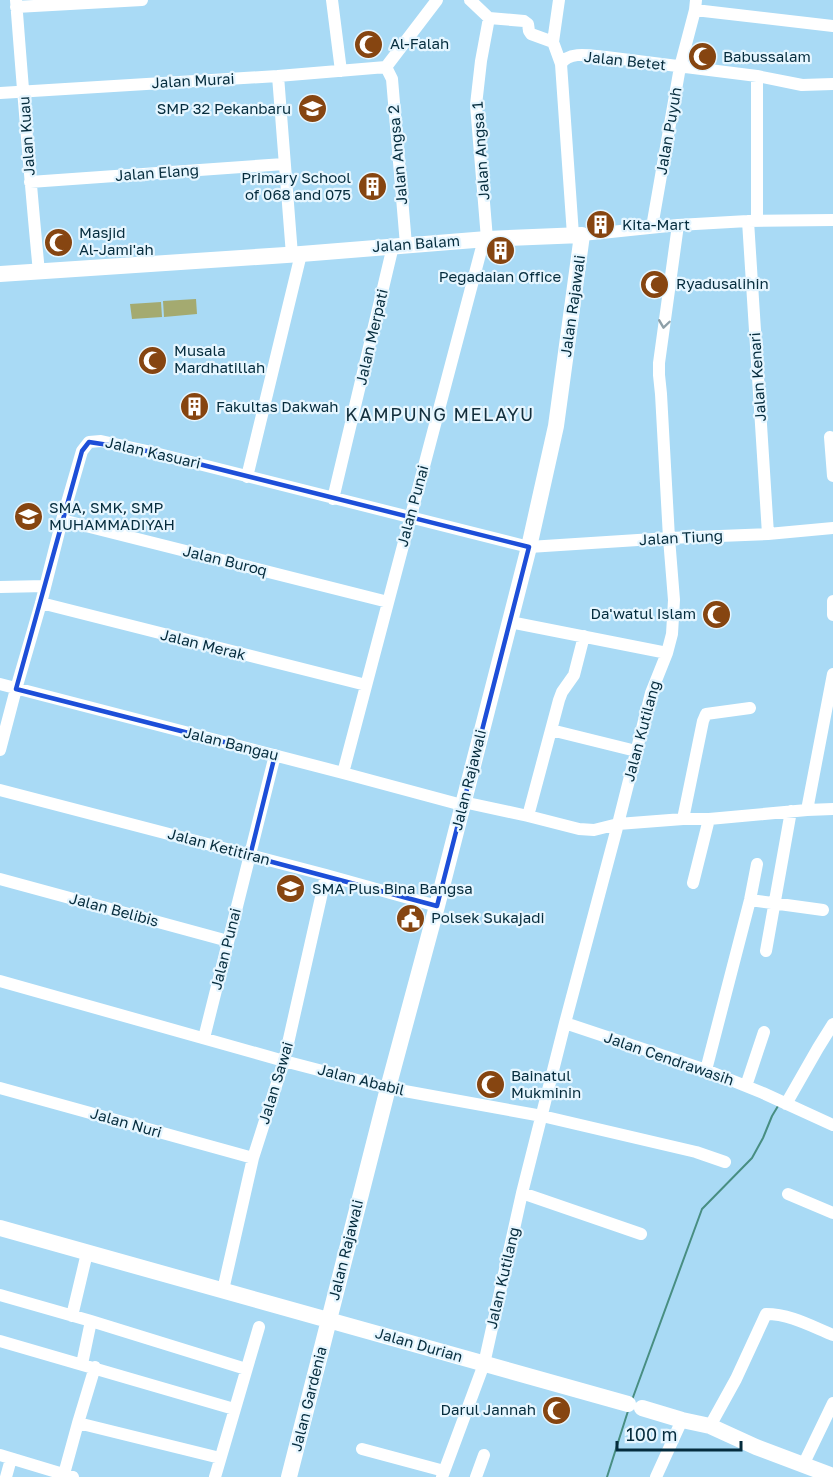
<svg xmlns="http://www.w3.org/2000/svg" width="833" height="1477" viewBox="0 0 833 1477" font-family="'Golos Text',sans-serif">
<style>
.green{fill:#a4aa70}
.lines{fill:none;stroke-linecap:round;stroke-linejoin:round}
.stream{stroke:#488e82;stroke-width:2}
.minor{stroke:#fff;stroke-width:12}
.major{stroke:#fff;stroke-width:16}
.oneway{stroke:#8ea0a8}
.marked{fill:none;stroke:#1d4ed8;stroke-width:4.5;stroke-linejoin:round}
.labels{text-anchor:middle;stroke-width:4.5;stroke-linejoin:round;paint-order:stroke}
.poi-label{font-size:15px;fill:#052c3d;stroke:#e6f6ff;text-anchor:start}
.street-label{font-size:15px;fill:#052c3d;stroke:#e6f6ff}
.quarter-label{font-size:18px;letter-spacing:1.5px;fill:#122e3c;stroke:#e6f6ff}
</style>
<rect width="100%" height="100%" fill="#a9daf5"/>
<path class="green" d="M 196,299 L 197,314 L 164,317 L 163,301 Z
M 161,302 L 162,317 L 132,319 L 130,304 Z"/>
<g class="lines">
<path class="stream" d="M 632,1400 L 702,1209 L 752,1158 L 763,1138 L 772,1116 L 778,1106
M 607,1477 L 628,1411"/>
<path class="minor" d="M 16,0 C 23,91 30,181 39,272
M 332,0 L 341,71
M 470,0 L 489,18 L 481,61 L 476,105 L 487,239
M 16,7 L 142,0
M 695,10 L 833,26
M 489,18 L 524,21 L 528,24 L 529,31 L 531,34 L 553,42 L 561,64
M 553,42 L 559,0
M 386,67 L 392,79 L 406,245
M 386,67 L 437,0
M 278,76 L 292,255
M 757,76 L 757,221
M 0,93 L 278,76 L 386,67
M 30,182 L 284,164
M 748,221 L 768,534
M 652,227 L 680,67 L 695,10 L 696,0
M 573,235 L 561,64 C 569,50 593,56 606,57 L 757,76 L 802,85 L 833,84
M 582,235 L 678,225 L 748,221 L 833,220
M 830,437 L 833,476
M 247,477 L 301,254
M 333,499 L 393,246
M 62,520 L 388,602
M 0,587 L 45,586
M 833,601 L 833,615
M 41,603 L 366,685
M 510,622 L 667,653
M 0,684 L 343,773 L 462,805
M 551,730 L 636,751
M 0,750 L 16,689 L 41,603 L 62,520 L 82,451 L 89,442 L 101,441 L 147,451 L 529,547 L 669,538 L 768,534 L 833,528
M 343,773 L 484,239
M 0,790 L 326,875 L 437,906
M 463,802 L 528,816 L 579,829 L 594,830 L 618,824 L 683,819 L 709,819 L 807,810 L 833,809
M 807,810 L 833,674
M 528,816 L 559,700 L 562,692 L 574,675 L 584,636
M 683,819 L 703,721 L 706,714 L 750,708
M 0,879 L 228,941
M 693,883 L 709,819
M 750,900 L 823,910
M 766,951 L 791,811
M 0,981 L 284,1061 L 388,1088 L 542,1116 L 696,1152 L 725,1162
M 565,1023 L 706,1070 L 763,1093 L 833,1125
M 204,1038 L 275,755
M 706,1070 L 750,900 L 757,864
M 746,1086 L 764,1032
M 0,1088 L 253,1158
M 786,1104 L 818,1048 L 833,1024
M 522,1193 L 641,1234
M 788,1194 L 833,1213
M 223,1290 L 253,1158 L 284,1061 L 326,875
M 0,1295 L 91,1321 L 246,1369
M 72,1316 L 87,1253
M 0,1341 L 234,1409
M 82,1364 L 91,1321
M 78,1423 L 220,1458
M 710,1426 L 736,1379 L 766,1314 C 790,1314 811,1326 833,1335
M 362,1449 L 444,1471
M 0,1455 L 73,1477
M 807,1466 L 806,1459 L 833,1403
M 64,1474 L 78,1423 L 95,1367
M 6,1477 L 11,1459
M 215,1477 L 259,1327
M 442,1477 L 484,1364 L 522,1193 L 565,1023 L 618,824 L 651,693 L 667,653 L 672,634 L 674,600 L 669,538 L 661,394 L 659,375 L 659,363 L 678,225
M 476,1477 L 484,1455
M 656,1477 L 682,1420"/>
<path class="major" d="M 0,274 L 301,254 L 487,239 L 582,235 L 556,426 L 529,547 L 437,906 L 388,1088 L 289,1477
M 0,1228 L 628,1404
M 642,1408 L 682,1420 L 710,1426 L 756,1447 L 833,1476"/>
</g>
<defs><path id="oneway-chevron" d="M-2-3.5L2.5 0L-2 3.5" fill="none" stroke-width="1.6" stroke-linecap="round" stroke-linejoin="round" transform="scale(1.5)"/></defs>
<use class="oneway" href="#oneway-chevron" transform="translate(664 324) rotate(98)"/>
<path class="marked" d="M 89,442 L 147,451 L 529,547 L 437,906 L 250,856 L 275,755 L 16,689 L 82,451 Z"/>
<defs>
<symbol id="mosque-disc" viewBox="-11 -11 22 22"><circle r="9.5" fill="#864511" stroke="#e6f6ff"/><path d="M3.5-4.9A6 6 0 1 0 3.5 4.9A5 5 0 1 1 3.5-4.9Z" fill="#fff"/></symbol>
<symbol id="school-disc" viewBox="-11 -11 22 22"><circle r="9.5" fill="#864511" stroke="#e6f6ff"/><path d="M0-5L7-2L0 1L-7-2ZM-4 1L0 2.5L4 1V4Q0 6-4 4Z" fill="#fff"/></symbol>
<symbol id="building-disc" viewBox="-11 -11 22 22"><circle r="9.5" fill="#864511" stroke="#e6f6ff"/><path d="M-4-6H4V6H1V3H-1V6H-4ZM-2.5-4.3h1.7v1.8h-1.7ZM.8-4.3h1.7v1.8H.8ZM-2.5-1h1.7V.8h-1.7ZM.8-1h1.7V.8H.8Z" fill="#fff"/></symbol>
<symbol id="civic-disc" viewBox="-11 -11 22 22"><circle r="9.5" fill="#864511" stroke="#e6f6ff"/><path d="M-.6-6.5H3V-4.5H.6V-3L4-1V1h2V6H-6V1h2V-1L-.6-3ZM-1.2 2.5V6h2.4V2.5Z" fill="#fff"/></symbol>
</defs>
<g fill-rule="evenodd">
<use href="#mosque-disc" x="352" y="28" width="33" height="33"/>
<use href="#mosque-disc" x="686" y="40" width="33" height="33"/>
<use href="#school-disc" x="296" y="92" width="33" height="33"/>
<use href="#building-disc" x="356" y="170" width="33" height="33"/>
<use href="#building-disc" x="584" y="208" width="33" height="33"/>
<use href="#mosque-disc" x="42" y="226" width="33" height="33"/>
<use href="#building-disc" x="484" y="234" width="33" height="33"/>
<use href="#mosque-disc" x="638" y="268" width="33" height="33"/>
<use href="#mosque-disc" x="136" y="344" width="33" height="33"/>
<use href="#building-disc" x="178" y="390" width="33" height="33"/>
<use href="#school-disc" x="12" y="500" width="33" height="33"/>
<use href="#mosque-disc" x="700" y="598" width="33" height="33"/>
<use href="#school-disc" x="274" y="872" width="33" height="33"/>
<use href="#civic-disc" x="394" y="902" width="33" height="33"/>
<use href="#mosque-disc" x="474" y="1068" width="33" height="33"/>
<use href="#mosque-disc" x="540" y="1394" width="33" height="33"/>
</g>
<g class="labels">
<g class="poi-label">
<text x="390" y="49">Al-Falah</text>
<text x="723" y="62">Babussalam</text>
<text x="291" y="114" text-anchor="end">SMP 32 Pekanbaru</text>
<text x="351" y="183" text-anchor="end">Primary School<tspan x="351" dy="17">of 068 and 075</tspan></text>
<text x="622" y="230">Kita-Mart</text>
<text x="79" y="238">Masjid<tspan x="79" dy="17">Al-Jami'ah</tspan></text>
<text x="500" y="282" text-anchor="middle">Pegadaian Office</text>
<text x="676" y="289">Ryadusalihin</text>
<text x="174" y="356">Musala<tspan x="174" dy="17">Mardhatillah</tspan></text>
<text x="216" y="412">Fakultas Dakwah</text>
<text x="49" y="513">SMA, SMK, SMP<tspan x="49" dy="17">MUHAMMADIYAH</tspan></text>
<text x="696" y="619" text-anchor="end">Da'watul Islam</text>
<text x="312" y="894">SMA Plus Bina Bangsa</text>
<text x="431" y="923">Polsek Sukajadi</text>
<text x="511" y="1081">Bainatul<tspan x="511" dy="17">Mukminin</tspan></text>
<text x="536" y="1415" text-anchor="end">Darul Jannah</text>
</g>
<g class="street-label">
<text transform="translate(625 61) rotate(6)" y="5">Jalan Betet</text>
<text transform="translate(193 81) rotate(-3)" y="5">Jalan Murai</text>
<text transform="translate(669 131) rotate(-80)" y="5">Jalan Puyuh</text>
<text transform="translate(27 136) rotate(-94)" y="5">Jalan Kuau</text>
<text transform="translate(481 151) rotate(-94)" y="5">Jalan Angsa 1</text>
<text transform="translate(398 155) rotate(-95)" y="5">Jalan Angsa 2</text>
<text transform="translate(157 173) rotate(-4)" y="5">Jalan Elang</text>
<text transform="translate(416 244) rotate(-4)" y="5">Jalan Balam</text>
<text transform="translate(573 306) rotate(-82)" y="5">Jalan Rajawali</text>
<text transform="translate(372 337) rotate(-77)" y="5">Jalan Merpati</text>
<text transform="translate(758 377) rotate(-94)" y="5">Jalan Kenari</text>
<text transform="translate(153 453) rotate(13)" y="5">Jalan Kasuari</text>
<text transform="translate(413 506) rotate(-75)" y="5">Jalan Punai</text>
<text transform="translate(681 538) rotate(-3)" y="5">Jalan Tiung</text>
<text transform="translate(225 561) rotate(14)" y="5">Jalan Buroq</text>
<text transform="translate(203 645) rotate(14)" y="5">Jalan Merak</text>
<text transform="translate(642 731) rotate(-75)" y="5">Jalan Kutilang</text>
<text transform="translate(231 744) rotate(14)" y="5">Jalan Bangau</text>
<text transform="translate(469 780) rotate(-76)" y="5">Jalan Rajawali</text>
<text transform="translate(219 847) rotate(15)" y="5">Jalan Ketitiran</text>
<text transform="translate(114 910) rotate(15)" y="5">Jalan Belibis</text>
<text transform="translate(226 949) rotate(-76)" y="5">Jalan Punai</text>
<text transform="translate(669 1059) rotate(19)" y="5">Jalan Cendrawasih</text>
<text transform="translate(361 1080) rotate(14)" y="5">Jalan Ababil</text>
<text transform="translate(276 1083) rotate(-73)" y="5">Jalan Sawai</text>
<text transform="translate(126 1123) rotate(16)" y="5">Jalan Nuri</text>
<text transform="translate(346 1250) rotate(-76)" y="5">Jalan Rajawali</text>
<text transform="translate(503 1278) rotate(-77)" y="5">Jalan Kutilang</text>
<text transform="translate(419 1345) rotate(16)" y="5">Jalan Durian</text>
<text transform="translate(309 1399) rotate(-76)" y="5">Jalan Gardenia</text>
</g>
<g class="quarter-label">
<text x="440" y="421">KAMPUNG MELAYU</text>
</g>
</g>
<path d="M617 1441v9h124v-9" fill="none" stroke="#052c3d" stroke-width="3"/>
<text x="626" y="1441" font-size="18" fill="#052c3d" stroke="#e6f6ff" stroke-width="4.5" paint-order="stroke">100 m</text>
</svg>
